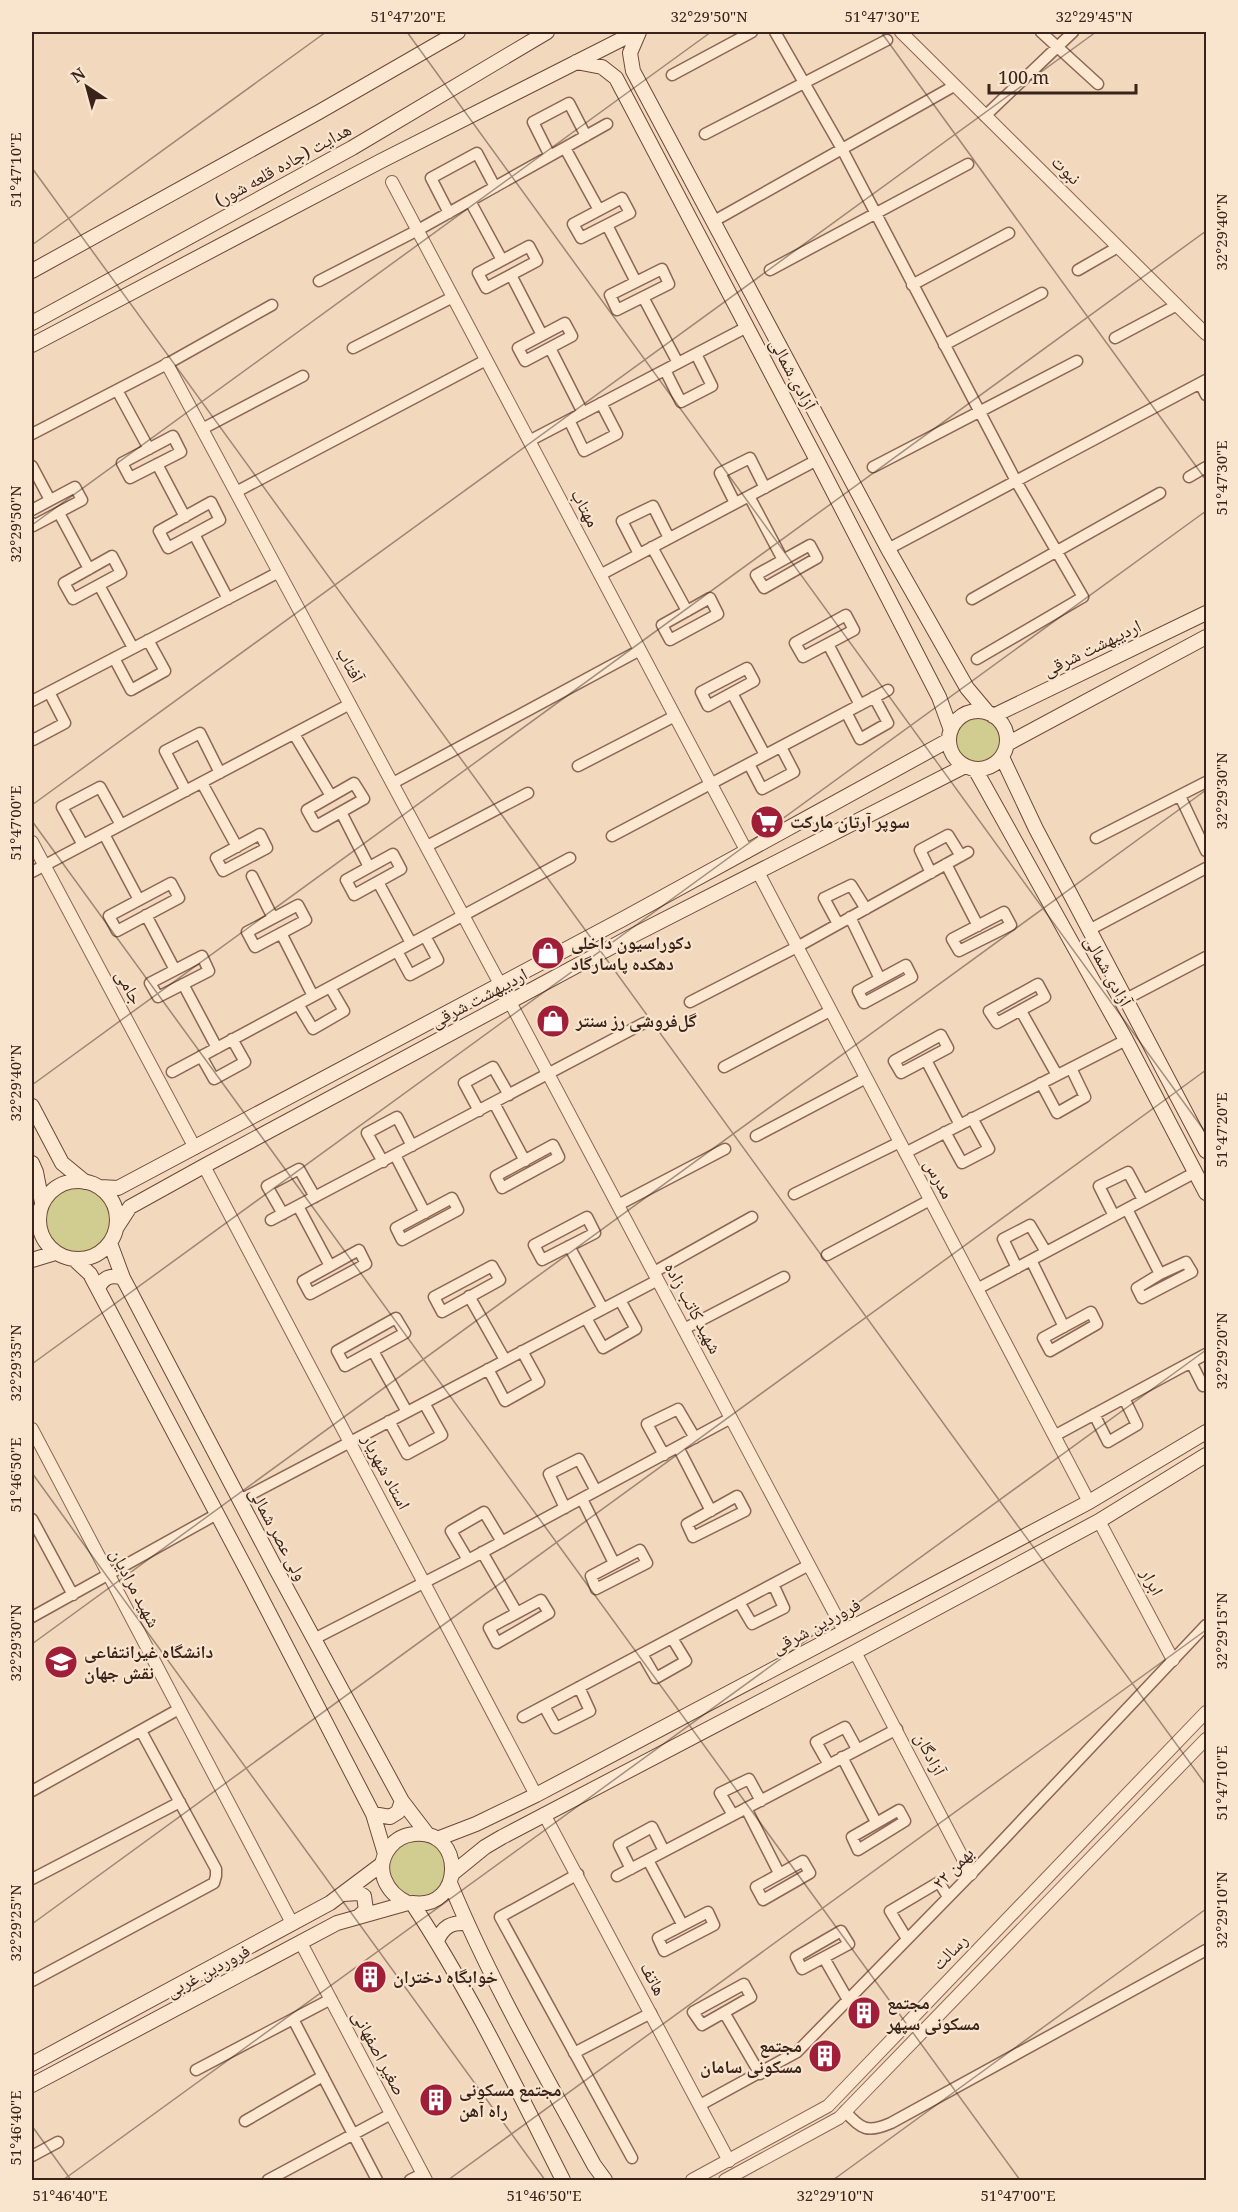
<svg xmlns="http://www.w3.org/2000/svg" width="1238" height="2212" viewBox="0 0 1238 2212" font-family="Georgia,'Noto Naskh Arabic',serif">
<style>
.green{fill:#d1cc90}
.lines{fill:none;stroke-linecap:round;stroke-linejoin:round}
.minor-casing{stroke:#8c6754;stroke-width:13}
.tertiary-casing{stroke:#8c6754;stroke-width:14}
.secondary-casing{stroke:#6d4838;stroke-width:16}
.minor{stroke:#fce7d1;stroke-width:10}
.tertiary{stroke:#fce7d1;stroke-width:12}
.secondary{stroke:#fce7d1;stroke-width:14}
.ticks{fill:none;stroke:#39231b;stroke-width:1.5;stroke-opacity:0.45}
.labels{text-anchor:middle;stroke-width:4.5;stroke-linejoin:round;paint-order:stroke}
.street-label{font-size:18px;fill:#39231b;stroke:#f9e4cd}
.poi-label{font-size:18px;font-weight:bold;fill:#39231b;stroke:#f9e4cd;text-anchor:start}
.neatline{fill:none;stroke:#39231b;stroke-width:2}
.ticks-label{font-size:15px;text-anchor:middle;fill:#39231b}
</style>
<rect width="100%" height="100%" fill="#f2d8bd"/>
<path class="green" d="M955 740a23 23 0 1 1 46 0a23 23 0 1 1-46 0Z
M46 1221a32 32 0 1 1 64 0a32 32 0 1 1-64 0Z
M390 1868a28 28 0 1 1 56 0a28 28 0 1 1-56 0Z"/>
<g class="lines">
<defs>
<path id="minor" d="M 775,32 L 842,149 L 1016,481 L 1083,597 L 977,659
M 1041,32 L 1098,84
M 672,75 L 752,32
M 985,116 L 1073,32
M 705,134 L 887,40
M 565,148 L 599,210
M 550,156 L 533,122 L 569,103 L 586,136
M 622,198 L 630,213 L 581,238 L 573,224 Z
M 470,201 L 502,260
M 449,213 L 431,178 L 477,153 L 495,187
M 714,221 L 954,86
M 607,225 L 636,282
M 529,246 L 537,261 L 486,288 L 478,273 Z
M 662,269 L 669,284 L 617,310 L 610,295 Z
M 770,270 L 968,164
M 1078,270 L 1118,247
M 511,275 L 542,335
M 319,281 L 418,230 L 607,124
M 912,285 L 1009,233
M 643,297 L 678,363
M 565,323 L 572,336 L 525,361 L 518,348 Z
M 1115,338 L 1177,305
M 944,345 L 1042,293
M 353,348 L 453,297
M 550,348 L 583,413
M 665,370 L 681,402 L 712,386 L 696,354
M 1200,383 L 1206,395
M 117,390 L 149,449
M 569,420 L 584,451 L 617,434 L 601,403
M 202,429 L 303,376
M 32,434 L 167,364 L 272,305
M 173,436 L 181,452 L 130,478 L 122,463 Z
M 529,441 L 747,327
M 157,464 L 185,517
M 32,466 L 50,500
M 873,467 L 1077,361
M 1189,477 L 1206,467
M 236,492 L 486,360
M 749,496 L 783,560
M 211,502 L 220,520 L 168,548 L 159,531 Z
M 735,503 L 720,473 L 750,458 L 765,488
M 32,510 L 75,487 L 82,500 L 33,526 L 32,523
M 59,513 L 89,569
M 194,534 L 228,599
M 810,545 L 817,558 L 764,588 L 756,575 Z
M 652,547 L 687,611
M 888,549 L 1206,380
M 639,554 L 622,521 L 653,506 L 669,538
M 112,556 L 121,573 L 73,599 L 64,583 Z
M 600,575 L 817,460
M 99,585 L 133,648
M 710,598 L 718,614 L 670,640 L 662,625 Z
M 972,599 L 1160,493
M 846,615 L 854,630 L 803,657 L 795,643 Z
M 828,644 L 860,705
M 114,658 L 131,690 L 165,671 L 148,640
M 747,668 L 754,681 L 708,706 L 701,692 Z
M 732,693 L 765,755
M 32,701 L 279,572
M 846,712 L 860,739 L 888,723 L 874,697
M 294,734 L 331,796
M 32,738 L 33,740 L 65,723 L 49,692
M 749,764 L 762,789 L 794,772 L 781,747
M 578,766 L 675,716
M 202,783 L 237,847
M 354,783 L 364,799 L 316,826 L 307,810 Z
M 393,783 L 640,650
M 186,791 L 165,751 L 200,733 L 220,773
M 1180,796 L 1206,851
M 341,812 L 369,867
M 104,834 L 139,900
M 260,834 L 267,848 L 223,871 L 216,858 Z
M 612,836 L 888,690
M 1096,838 L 1206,782
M 83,845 L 62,807 L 100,787 L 121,825
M 427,846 L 528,793
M 393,854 L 401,869 L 354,895 L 346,880 Z
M 946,864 L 978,926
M 32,872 L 350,704
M 931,873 L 920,850 L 948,835 L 961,856
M 252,876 L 273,918
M 378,882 L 411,943
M 171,883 L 179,898 L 117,931 L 109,916 Z
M 298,905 L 306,920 L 255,947 L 247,932 Z
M 1004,912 L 1011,925 L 959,951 L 952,939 Z
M 146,915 L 175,970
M 850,917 L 880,979
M 838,924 L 824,898 L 851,885 L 866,909
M 1089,930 L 1206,868
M 281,933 L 313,996
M 397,951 L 410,975 L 438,960 L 425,936
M 202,956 L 209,971 L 158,997 L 150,983 Z
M 906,965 L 912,977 L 864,1003 L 858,991 Z
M 183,984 L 217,1048
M 1038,984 L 1045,997 L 997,1023 L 989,1011 Z
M 1126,999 L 1206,957
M 690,1002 L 797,947 L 968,852
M 298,1004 L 313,1029 L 344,1011 L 330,987
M 1021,1011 L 1057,1075
M 941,1035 L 948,1048 L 901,1073 L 894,1061 Z
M 201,1056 L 214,1079 L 245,1062 L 232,1039
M 926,1060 L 960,1125
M 724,1067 L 830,1011
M 172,1072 L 570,858
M 1041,1083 L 1057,1113 L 1085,1097 L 1071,1068
M 494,1103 L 525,1161
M 479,1111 L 464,1083 L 493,1067 L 509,1095
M 945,1132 L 962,1163 L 989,1149 L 972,1118
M 756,1136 L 866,1078
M 553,1145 L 559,1157 L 502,1188 L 496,1176 Z
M 905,1153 L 1126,1040
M 395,1155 L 425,1213
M 383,1162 L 367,1133 L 397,1117 L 412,1146
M 794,1194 L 900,1142
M 452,1198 L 458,1210 L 402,1240 L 396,1228 Z
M 618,1205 L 725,1149
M 298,1206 L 330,1266
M 1127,1209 L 1160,1274
M 283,1214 L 267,1186 L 299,1169 L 315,1197
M 1114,1216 L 1099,1186 L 1128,1172 L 1143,1200
M 587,1217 L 595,1233 L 542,1260 L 534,1245 Z
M 271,1220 L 644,1023
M 569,1246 L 603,1309
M 359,1250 L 366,1264 L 310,1294 L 303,1281 Z
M 827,1255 L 930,1200
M 1031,1260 L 1064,1327
M 1186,1262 L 1192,1272 L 1142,1298 L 1137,1288 L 1160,1274 Z
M 492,1266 L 500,1280 L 442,1312 L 434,1297 Z
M 1017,1268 L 1003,1239 L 1030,1225 L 1046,1252
M 654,1272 L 752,1217
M 977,1289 L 1196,1172
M 469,1296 L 505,1360
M 1091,1312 L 1097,1324 L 1050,1351 L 1043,1338 Z
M 396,1318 L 405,1333 L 345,1366 L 337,1351 Z
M 586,1318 L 603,1348 L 636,1329 L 620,1300
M 684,1329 L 784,1277
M 373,1351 L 407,1412
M 1191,1362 L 1203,1386 L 1206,1384
M 488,1369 L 505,1401 L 539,1382 L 522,1351
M 1094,1414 L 1108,1442 L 1137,1425 L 1124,1398
M 389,1421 L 407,1454 L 442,1435 L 424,1403
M 1054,1436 L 1206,1354
M 678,1447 L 711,1511
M 664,1455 L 647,1424 L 678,1409 L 695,1438
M 737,1496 L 745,1511 L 693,1537 L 687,1524 Z
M 582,1499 L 614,1563
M 240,1500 L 658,1280
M 565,1508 L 549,1474 L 579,1459 L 596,1491
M 32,1519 L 73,1595
M 640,1550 L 647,1563 L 596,1589 L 591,1576 Z
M 482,1552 L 517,1613
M 468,1560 L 451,1531 L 484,1512 L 502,1542
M 541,1600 L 549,1613 L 497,1643 L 489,1628 Z
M 739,1602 L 752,1624 L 784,1608 L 773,1584
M 32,1617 L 217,1514
M 314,1639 L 468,1560 L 731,1418
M 642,1654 L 656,1678 L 686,1661 L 672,1638
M 544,1706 L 556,1728 L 590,1711 L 579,1687
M 523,1717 L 809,1565
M 842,1757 L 876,1822
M 829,1765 L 816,1742 L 845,1727 L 857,1749
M 32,1791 L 179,1709
M 746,1808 L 779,1873
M 899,1810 L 905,1821 L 858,1850 L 852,1837 Z
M 733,1815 L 720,1793 L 749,1779 L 761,1801
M 648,1860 L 682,1924
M 803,1861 L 810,1873 L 763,1900 L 756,1887 Z
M 631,1869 L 619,1845 L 652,1827 L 664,1851
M 578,1874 L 500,1917 L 632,2158
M 617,1876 L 897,1729
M 32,1879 L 180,1802
M 708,1912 L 714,1925 L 664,1951 L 658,1938 Z
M 841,1931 L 849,1944 L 802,1969 L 796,1957 Z
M 907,1939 L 890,1911 L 939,1882 L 948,1897
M 824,1958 L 848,2000
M 32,1981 L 214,1883 L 216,1876 L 216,1869 L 141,1731
M 744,1984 L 751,1997 L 702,2025 L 693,2012 Z
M 725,2014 L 760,2074
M 293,2019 L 377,2180
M 574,2053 L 651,2013
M 196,2070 L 331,1999
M 700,2105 L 797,2052 L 971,1874 L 1206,1625
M 845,2111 C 861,2130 868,2133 891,2123 L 1206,1950
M 245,2121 L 323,2076
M 32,2156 L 58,2142
M 268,2180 L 391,2114
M 410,2180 L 422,2174"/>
<path id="tertiary" d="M 901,32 L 1206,334
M 392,182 L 747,852
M 167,364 L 500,984
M 32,842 L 195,1148
M 758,872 L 1089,1502
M 510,1002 L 844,1631
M 204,1166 L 536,1795
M 32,1429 L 292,1923
M 1099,1521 L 1173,1660
M 855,1652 L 971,1874
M 544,1814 L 729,2161
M 301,1943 L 426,2180
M 692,2180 L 828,2106 L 1206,1712
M 725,2180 L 839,2118 L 1206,1739"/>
<path id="secondary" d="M 639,32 L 630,53 L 633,71 L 888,549 L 967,688 L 988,713
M 576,62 L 602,67 L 616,78 L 820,466 L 939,697 L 951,730
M 32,271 L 319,112 L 458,32
M 32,323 L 352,148 L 547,32
M 32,345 L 381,161 L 636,32
M949 740a29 29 0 1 1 58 0a29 29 0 1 1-58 0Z
M 993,716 L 1206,613
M 1007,744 L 1206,637
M 1002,757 L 1036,829 L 1206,1151
M 975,769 L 1126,1040 L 1206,1193
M 32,1106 L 62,1163 L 85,1182
M 32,1163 L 36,1172 L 42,1203
M39 1220a39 39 0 1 1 78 0a39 39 0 1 1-78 0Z
M 100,1187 L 118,1188 L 623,919 L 949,740
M 117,1227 L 130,1207 L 204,1166 L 630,937 L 965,766
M 110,1243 L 123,1278 L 276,1569 L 402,1801 L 428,1835
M 32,1260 L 55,1253
M 75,1260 L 90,1274 L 252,1580 L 373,1814 L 385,1854
M 98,1288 C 104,1277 111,1274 123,1278
M 373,1814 L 390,1817 L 398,1812 L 402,1801
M 437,1839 L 476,1824 L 536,1795 L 1089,1502 L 1206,1432
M 453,1873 L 485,1847 L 502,1837 L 855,1652 L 1099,1521 L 1206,1455
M 450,1883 C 490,1980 544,2073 594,2165 L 605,2180
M 343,1894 L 359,1893 L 364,1896 L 366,1910 L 359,1916
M 408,1903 C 386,1893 373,1868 390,1847 C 396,1839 405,1835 414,1834 C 465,1828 465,1911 412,1903
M 412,1903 C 470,1991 516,2087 563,2180
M 437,1941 C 443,1927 451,1922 466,1923
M 32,2064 L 330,1903 L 382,1864
M 32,2085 L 337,1923 L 408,1903"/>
</defs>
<use href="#minor" class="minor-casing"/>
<use href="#tertiary" class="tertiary-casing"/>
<use href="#secondary" class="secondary-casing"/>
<use href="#minor" class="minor"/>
<use href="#tertiary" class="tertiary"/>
<use href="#secondary" class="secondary"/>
</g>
<path class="ticks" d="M 407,32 L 1206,1133M 881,32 L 1206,480M 32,168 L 1206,1785M 32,245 L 326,32M 32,525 L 711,32M 32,805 L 1096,32M 32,821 L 1020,2180M 32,1085 L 1206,231M 32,1364 L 1206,511M 32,1473 L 545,2180M 32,1644 L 1206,790M 32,1924 L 1206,1070M 32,2126 L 71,2180M 63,2180 L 1206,1350M 448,2180 L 1206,1630M 833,2180 L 1206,1909"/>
<defs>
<symbol id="supermarket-disc" viewBox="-11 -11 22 22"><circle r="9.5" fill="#a11e39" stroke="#f9e4cd"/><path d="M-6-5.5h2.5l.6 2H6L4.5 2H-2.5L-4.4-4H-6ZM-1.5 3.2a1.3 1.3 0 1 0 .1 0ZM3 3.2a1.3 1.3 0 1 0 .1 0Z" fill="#fff"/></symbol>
<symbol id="shop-disc" viewBox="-11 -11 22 22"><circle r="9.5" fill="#a11e39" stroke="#f9e4cd"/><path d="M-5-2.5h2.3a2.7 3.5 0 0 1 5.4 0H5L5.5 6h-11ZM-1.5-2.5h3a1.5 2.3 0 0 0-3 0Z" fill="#fff"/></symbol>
<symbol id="university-disc" viewBox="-11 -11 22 22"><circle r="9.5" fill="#a11e39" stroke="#f9e4cd"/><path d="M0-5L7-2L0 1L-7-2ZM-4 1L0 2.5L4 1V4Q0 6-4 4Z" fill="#fff"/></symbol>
<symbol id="building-disc" viewBox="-11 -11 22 22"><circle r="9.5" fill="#a11e39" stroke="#f9e4cd"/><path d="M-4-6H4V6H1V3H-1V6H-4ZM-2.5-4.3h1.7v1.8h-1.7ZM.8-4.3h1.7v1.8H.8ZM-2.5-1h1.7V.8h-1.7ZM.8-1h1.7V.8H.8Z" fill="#fff"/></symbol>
</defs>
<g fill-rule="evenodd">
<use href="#supermarket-disc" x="748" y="803" width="38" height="38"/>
<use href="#shop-disc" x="529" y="934" width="38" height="38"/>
<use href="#shop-disc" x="534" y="1002" width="38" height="38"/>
<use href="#university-disc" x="42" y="1643" width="38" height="38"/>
<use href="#building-disc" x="351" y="1958" width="38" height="38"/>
<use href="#building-disc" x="845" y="1994" width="38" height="38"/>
<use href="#building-disc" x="806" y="2037" width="38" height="38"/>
<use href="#building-disc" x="417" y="2081" width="38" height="38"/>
</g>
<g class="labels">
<g class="street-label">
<text transform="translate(283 165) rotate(-29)" y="6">هدایت (جاده قلعه شور)</text>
<text transform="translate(1066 170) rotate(44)" y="6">نبوت</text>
<text transform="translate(793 374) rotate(62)" y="6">آزادی شمالی</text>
<text transform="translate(585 508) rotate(62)" y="6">مهتاب</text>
<text transform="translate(1092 648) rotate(-26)" y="6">اردیبهشت شرقی</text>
<text transform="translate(350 665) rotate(62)" y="6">آفتاب</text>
<text transform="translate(1108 971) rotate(61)" y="6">آزادی شمالی</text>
<text transform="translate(129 987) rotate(62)" y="6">جامی</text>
<text transform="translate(479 998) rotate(-28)" y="6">اردیبهشت شرقی</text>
<text transform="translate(939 1179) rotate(62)" y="6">مدرس</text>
<text transform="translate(693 1308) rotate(62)" y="6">شهید کاتب زاده</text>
<text transform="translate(386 1472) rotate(62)" y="6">استاد شهریار</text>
<text transform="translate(278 1534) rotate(62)" y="6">ولی عصر شمالی</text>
<text transform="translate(1152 1582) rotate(62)" y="6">ابرار</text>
<text transform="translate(135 1588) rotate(62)" y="6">شهید مرادیان</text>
<text transform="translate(816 1626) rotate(-28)" y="6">فروردین شرقی</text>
<text transform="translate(930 1754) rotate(63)" y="6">آزادگان</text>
<text transform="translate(953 1868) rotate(-46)" y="6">۲۲ بهمن</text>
<text transform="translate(950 1952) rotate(-46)" y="6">رسالت</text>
<text transform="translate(208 1971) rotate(-28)" y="6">فروردین غربی</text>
<text transform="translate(653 1979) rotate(62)" y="6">هاتف</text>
<text transform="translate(379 2053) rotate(62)" y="6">صغیر اصفهانی</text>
</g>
<g class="poi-label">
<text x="790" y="828">سوپر آرتان مارکت</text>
<text x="571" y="949">دکوراسیون داخلی<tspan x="571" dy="21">دهکده پاسارگاد</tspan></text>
<text x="576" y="1027">گل‌فروشی رز سنتر</text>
<text x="84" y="1658">دانشگاه غیرانتفاعی<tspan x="84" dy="21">نقش جهان</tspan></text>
<text x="393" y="1983">خوابگاه دختران</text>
<text x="887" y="2009">مجتمع<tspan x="887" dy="21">مسکونی سپهر</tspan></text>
<text x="802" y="2052" text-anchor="end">مجتمع<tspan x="802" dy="21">مسکونی سامان</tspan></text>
<text x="459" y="2096">مجتمع مسکونی<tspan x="459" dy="21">راه آهن</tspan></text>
</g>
</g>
<rect width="1238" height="2212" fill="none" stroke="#f9e4cd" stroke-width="66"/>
<g transform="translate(87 87) rotate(324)" stroke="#f9e4cd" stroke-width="4.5" paint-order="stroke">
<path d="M0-4.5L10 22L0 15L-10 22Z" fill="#39231b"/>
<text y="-9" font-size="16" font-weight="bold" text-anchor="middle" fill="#39231b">N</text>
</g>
<path d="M989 84v9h147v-9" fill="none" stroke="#39231b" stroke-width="3"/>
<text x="998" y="84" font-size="18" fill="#39231b" stroke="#f9e4cd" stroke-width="4.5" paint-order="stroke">100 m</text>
<rect x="33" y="33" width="1172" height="2146" class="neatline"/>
<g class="ticks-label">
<text x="408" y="22">51°47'20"E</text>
<text x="709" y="22">32°29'50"N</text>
<text x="882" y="22">51°47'30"E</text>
<text x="1094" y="22">32°29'45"N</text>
<text transform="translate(16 170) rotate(-90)" y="5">51°47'10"E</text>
<text transform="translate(1222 232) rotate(-90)" y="5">32°29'40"N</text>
<text transform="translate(1222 478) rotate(-90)" y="5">51°47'30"E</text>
<text transform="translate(16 524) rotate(-90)" y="5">32°29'50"N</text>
<text transform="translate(1222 791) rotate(-90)" y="5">32°29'30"N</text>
<text transform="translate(16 823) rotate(-90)" y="5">51°47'00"E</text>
<text transform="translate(16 1083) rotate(-90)" y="5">32°29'40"N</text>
<text transform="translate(1222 1130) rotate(-90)" y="5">51°47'20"E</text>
<text transform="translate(1222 1351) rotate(-90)" y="5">32°29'20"N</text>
<text transform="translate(16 1363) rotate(-90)" y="5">32°29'35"N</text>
<text transform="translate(16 1475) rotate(-90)" y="5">51°46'50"E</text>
<text transform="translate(1222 1631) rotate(-90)" y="5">32°29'15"N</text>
<text transform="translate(16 1643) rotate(-90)" y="5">32°29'30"N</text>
<text transform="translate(1222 1783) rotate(-90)" y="5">51°47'10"E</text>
<text transform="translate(1222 1910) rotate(-90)" y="5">32°29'10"N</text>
<text transform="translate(16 1923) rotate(-90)" y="5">32°29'25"N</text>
<text transform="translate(16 2128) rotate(-90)" y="5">51°46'40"E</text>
<text x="70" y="2201">51°46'40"E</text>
<text x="544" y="2201">51°46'50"E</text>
<text x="835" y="2201">32°29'10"N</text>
<text x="1018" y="2201">51°47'00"E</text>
</g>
</svg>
